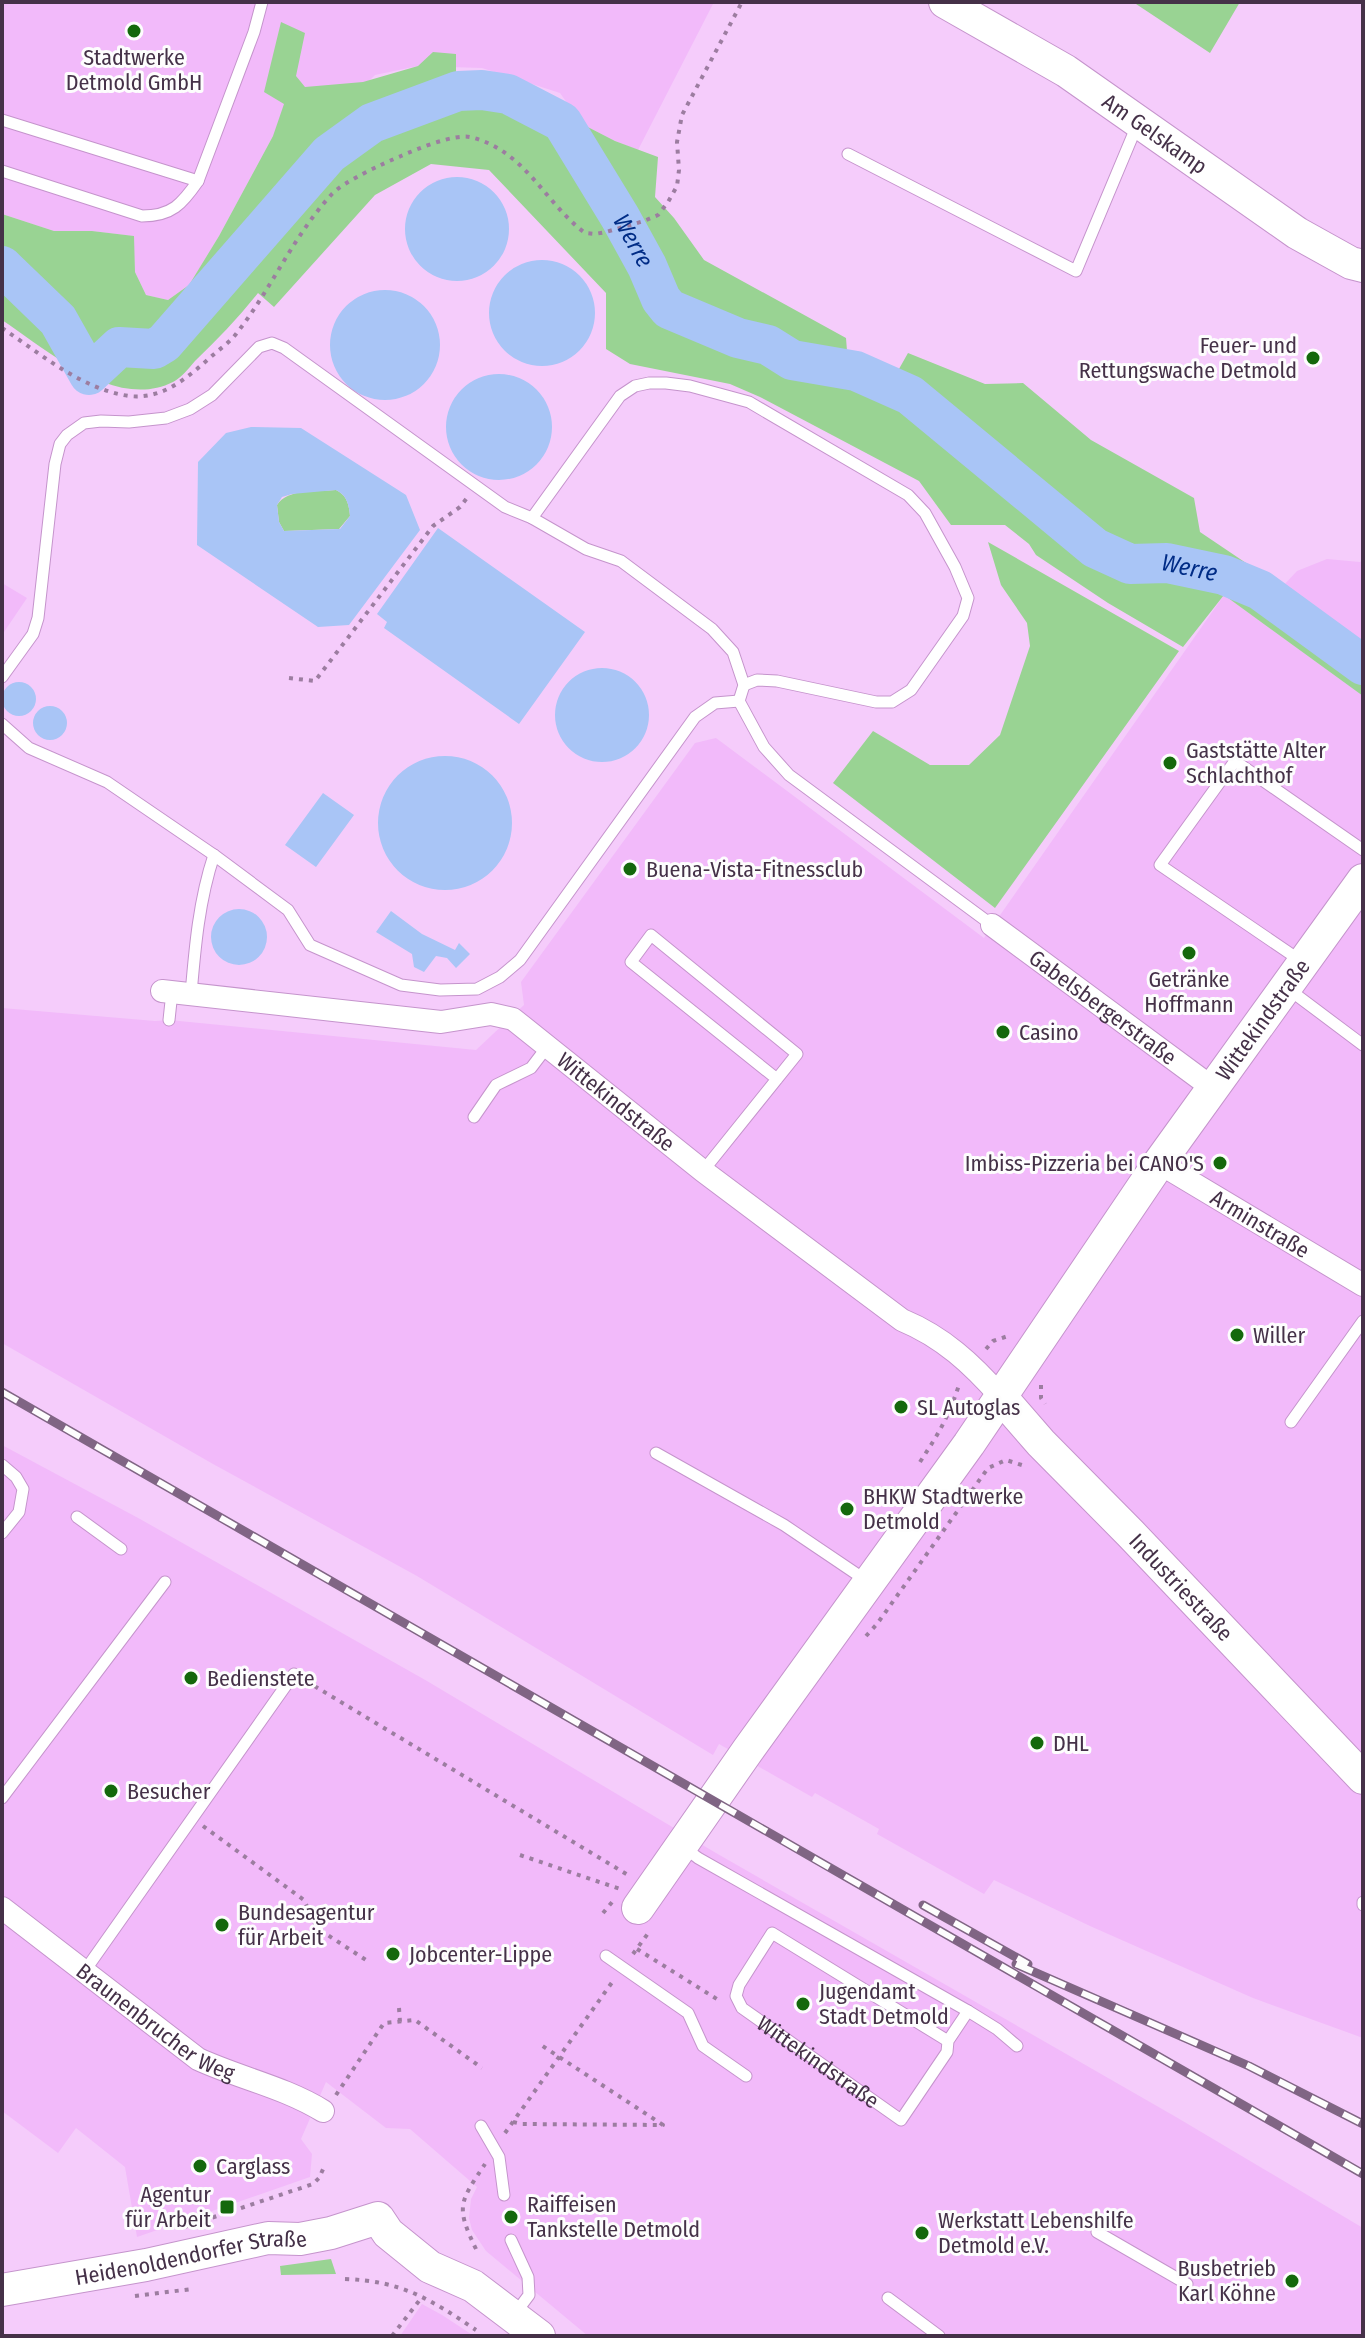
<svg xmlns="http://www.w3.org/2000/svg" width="1365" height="2338" viewBox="0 0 1365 2338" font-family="'Fira Sans Condensed',sans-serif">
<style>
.built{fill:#f2bafa}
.green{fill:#99d393}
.water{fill:#a9c5f6;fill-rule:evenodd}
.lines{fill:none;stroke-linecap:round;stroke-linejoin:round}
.river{stroke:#a9c5f6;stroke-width:40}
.lane-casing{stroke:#c594cc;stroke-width:13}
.street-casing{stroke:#c594cc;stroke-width:24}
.secondary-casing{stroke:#c594cc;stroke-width:34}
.path{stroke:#9c7da0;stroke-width:4;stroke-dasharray:4 6;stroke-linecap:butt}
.lane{stroke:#fff;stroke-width:11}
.street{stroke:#fff;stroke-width:22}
.secondary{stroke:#fff;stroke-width:32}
.rail-casing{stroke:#806584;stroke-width:9}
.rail{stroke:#fdfdfd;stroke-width:6;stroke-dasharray:18;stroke-linecap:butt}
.poi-dot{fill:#14680c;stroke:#fdfdfd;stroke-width:3}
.labels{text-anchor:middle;stroke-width:6;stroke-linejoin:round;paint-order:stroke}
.poi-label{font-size:22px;fill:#453148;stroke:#fdfdfd;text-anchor:start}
.street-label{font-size:22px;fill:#453148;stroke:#fdfdfd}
.water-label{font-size:24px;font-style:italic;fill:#002c86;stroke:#fdfdfd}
</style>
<rect width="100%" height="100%" fill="#f5ccfb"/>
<path class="built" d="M 2,2 L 714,2 L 638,150 L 615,141 L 582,124 L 560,93 L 482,68 L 418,66 L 375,75 L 356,94 L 273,136 L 219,236 L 189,285 L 168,300 L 146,295 L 135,272 L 133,236 L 92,231 L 54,231 L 2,214 Z
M 1327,559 L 1360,562 L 1363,560 L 1363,642 L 1282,587 L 1297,571 Z
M 2,583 L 27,598 L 2,635 Z
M 1224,595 L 1363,696 L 1363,2038 L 1253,1998 L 1090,1926 L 994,1880 L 984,1894 L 877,1834 L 879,1829 L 815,1793 L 812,1797 L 719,1744 L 713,1755 L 417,1576 L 213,1464 L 2,1343 L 2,1008 L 155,1021 L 169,1020 L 476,1050 L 524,1005 L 521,982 L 695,743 L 716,738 L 984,938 Z
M 2,1445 L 140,1519 L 427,1681 L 716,1853 L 1176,2117 L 1363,2228 L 1363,2336 L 588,2336 L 486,2251 L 472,2230 L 469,2218 L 471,2199 L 477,2187 L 410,2129 L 386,2128 L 326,2082 L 301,2139 L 312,2154 L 310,2177 L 137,2237 L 125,2167 L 76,2128 L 58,2153 L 2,2111 Z
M 422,2304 L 442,2315 L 474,2336 L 400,2336 Z"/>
<path class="green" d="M 1133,2 L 1240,2 L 1210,53 Z
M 281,22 L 305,33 L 296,76 L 305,87 L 363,82 L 418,66 L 433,52 L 456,54 L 456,79 L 485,97 L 546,124 L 582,124 L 615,141 L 658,157 L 655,197 L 674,218 L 704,260 L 846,338 L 847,351 L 895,376 L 908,353 L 985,384 L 1023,383 L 1091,440 L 1194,498 L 1200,532 L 1363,642 L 1363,696 L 1224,595 L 1183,647 L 1108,603 L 1036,555 L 1029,544 L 1005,525 L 951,525 L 919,481 L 760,397 L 730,384 L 630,364 L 606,349 L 606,293 L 489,170 L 431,164 L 375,195 L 274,307 L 258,293 C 239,317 218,339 195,361 C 189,368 181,378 173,382 C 116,411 47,350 2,320 L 2,214 L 54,231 L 92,231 L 134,236 L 135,272 L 146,295 L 168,300 L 189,285 L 219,236 L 273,136 L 284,104 L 264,92 Z
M 336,490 C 347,495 349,505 350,516 L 339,529 L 284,531 L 279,522 L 277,505 C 288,488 317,492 336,490 Z
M 988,542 L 1179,651 L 995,908 L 833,783 L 873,731 L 930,765 L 969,765 L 1000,735 L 1030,646 L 1027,623 L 1001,585 Z
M 331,2259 L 336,2274 L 281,2275 L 280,2266 Z"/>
<path class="water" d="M405 229a52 52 0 1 1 104 0a52 52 0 1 1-104 0Z
M489 313a53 53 0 1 1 106 0a53 53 0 1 1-106 0Z
M330 345a55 55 0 1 1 110 0a55 55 0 1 1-110 0Z
M446 427a53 53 0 1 1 106 0a53 53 0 1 1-106 0Z
M 251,427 L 301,428 L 406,495 L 420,530 L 349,625 L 318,627 L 197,545 L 198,462 L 226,433 ZM 336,490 C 347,495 349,505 350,516 L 340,529 L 284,531 L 279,522 L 277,505 L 282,497 L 292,494 Z
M 438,528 L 585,632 L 519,724 L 384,628 L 387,622 L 377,614 Z
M555 715a47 47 0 1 1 94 0a47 47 0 1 1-94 0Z
M2 699a17 17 0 1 1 34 0a17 17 0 1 1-34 0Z
M33 723a17 17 0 1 1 34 0a17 17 0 1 1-34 0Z
M378 823a67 67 0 1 1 134 0a67 67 0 1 1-134 0Z
M 323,793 L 354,815 L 316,867 L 285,845 Z
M211 937a28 28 0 1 1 56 0a28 28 0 1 1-56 0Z
M 391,911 L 422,934 L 455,950 L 459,943 L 470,954 L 456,968 L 447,958 L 436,956 L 424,972 L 414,967 L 412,954 L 376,932 Z"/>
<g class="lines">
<path class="river" id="s1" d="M 2,266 L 58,320 L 89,375 L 119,347 L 154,349 L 164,343 L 329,154 L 372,123 L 458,91 L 482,90 L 508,94 L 562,122 L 620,217 L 647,266 L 661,299 L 669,309 L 738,338 L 768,345 L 792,360 L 856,371 L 910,395 L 1095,548 L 1130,564 L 1167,563 L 1224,575 L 1260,590 L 1363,665"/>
<defs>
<g id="lane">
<path d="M 2,120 L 198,181"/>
<path d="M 848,154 L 1076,271 L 1138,123"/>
<path d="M 2,171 L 142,216 C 172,216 182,204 198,181 L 254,32 L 262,2"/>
<path d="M 532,518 L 586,549 L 621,561 L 712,629 L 733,652 L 744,685 L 739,701 L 764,747 L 789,775 L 992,925"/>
<path d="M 2,677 L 33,634 L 38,618 L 55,464 L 60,444 L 67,435 L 84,423 L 101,421 L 129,422 L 166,418 L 190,409 L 212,395 L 259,347 L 272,343 L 284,348 L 505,507 L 532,518 L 620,396 L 635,386 L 649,383 L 666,383 L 690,386 L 749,402 L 908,495 L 925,513 L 955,567 L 968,598 L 963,616 L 911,690 L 892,702 L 876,702 L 777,681 L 757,680 L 744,685"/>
<path d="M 2,724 L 29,748 L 107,782 L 214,855 L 288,910 L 310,945 L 401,985 L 440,990 L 477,989 L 500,977 L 520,960 L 695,717 L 715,703 L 739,701"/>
<path d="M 1301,961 L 1160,865 L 1235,761 L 1363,850"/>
<path d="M 1287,988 L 1363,1045"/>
<path d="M 191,994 C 195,947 199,900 214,855"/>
<path d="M 169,1020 L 172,992"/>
<path d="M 474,1117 L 496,1085 L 531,1068 L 547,1047"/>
<path d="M 703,1171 L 797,1054 L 651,935 L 631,962 L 777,1079"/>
<path d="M 1291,1422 L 1363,1321"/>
<path d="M 656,1453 L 784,1525 L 867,1581"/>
<path d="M 2,1465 L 16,1477 L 23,1489 L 19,1512 L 2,1533"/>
<path d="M 77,1517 L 121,1549"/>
<path d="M 2,1798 L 165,1582"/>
<path d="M 685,1848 L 698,1858 L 968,2011 L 997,2029 L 1017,2046"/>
<path d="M 1363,1902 L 1363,1905"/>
<path d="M 606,1956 L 688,2013 L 703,2046 L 746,2076"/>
<path d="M 84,1972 L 294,1674"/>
<path id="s2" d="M 948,2041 L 772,1933 L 739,1985 L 736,1996 L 742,2008 L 901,2120 L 947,2052 L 948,2041 L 968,2011"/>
<path d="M 481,2126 L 499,2157 L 504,2195"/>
<path d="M 1097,2232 L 1187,2284"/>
<path d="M 511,2240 L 528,2277 L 529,2295 L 514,2315"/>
<path d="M 888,2298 L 939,2336"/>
</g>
<g id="street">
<path id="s3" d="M 992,925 L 1214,1089"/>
<path id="s4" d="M 162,991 L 441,1022 L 491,1014 L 513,1019 L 703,1171 L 902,1320 C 943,1337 972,1364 1001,1397"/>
<path id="s5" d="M 1159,1163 L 1363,1285"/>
<path id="s6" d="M 2,1908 L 198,2059 C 239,2078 284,2087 323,2111"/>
</g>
<g id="secondary">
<path id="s7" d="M 945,2 L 1066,71 L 1297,233 L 1351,263 L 1363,266"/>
<path id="s8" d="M 1001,1397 L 1041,1443 L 1131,1534 L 1363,1778"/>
<path id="s9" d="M 638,1908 L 748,1750 L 969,1444 L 1159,1163 L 1363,880"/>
<path id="s10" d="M 2,2290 L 146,2265 L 268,2238 L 300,2239 L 331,2233 L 378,2218 L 388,2233 L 430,2267 L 473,2286 L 539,2336"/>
</g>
</defs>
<use href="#lane" class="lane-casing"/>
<use href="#street" class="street-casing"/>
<use href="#secondary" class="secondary-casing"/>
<path class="path" d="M 2,328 C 41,354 81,389 129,396 C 164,400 189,376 213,355 C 221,348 230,342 236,334 C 271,290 293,236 332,194 C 343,182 384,163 401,156 C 417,149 453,134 470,137 C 525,150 544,202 585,233 L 595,234 L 606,232 L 644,221 L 658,215 L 668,202 L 677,186 L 679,170 L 677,142 L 682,115 L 742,2
M 289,678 L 315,681 L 433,526 L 460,507 L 467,498
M 986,1349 L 993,1341 L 1008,1336
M 1041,1385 L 1041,1398 L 1045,1404
M 920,1462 C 939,1433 948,1418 959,1385
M 866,1636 L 877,1624 L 988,1468 L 1006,1460 L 1025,1466
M 306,1681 L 628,1875
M 203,1826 L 304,1900 L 317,1928 L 369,1962
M 520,1855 L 620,1889
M 603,1913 L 613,1901
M 637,1949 L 720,2001
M 633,1954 L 649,1932
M 399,2008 L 400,2022
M 336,2095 L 384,2023 L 415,2020 L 482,2068
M 513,2122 L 522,2124 L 663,2125 L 541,2045
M 505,2133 L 613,1981
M 184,2227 L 313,2184 L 319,2178 L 324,2167
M 476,2249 C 455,2206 460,2202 485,2164
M 345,2279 C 402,2281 430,2299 476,2330
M 135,2296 L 192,2289
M 392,2336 L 422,2297"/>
<use href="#lane" class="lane"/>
<use href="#street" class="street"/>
<use href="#secondary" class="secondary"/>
<defs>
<path id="rail" d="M 2,1392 L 1363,2174
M 923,1905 L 1028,1964
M 1016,1964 L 1249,2066 L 1363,2124"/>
</defs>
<use href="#rail" class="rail-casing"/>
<use href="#rail" class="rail"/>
</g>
<g class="poi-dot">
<circle cx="134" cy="31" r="8"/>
<circle cx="1313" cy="358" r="8"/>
<circle cx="1170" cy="763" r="8"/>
<circle cx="630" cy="869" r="8"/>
<circle cx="1189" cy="953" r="8"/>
<circle cx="1003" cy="1032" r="8"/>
<circle cx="1220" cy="1163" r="8"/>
<circle cx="1237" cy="1335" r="8"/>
<circle cx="901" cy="1407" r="8"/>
<circle cx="847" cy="1509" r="8"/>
<circle cx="191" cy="1678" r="8"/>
<circle cx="1037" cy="1743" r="8"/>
<circle cx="111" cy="1791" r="8"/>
<circle cx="222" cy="1925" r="8"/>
<circle cx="393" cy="1954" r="8"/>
<circle cx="803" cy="2004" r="8"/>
<circle cx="200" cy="2166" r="8"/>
<rect x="219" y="2199" width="16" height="16" rx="4"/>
<circle cx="511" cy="2217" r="8"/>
<circle cx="922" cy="2233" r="8"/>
<circle cx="1292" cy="2281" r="8"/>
</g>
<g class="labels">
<g class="poi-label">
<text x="134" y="65" text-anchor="middle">Stadtwerke<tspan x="134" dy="25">Detmold GmbH</tspan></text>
<text x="1297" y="353" text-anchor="end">Feuer- und<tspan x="1297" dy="25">Rettungswache Detmold</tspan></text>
<text x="1186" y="758">Gaststätte Alter<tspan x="1186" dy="25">Schlachthof</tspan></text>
<text x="646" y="877">Buena-Vista-Fitnessclub</text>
<text x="1189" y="987" text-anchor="middle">Getränke<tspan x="1189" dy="25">Hoffmann</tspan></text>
<text x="1019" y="1040">Casino</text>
<text x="1204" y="1171" text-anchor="end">Imbiss-Pizzeria bei CANO'S</text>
<text x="1253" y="1343">Willer</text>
<text x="917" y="1415">SL Autoglas</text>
<text x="863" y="1504">BHKW Stadtwerke<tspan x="863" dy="25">Detmold</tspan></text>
<text x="207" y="1686">Bedienstete</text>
<text x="1053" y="1751">DHL</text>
<text x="127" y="1799">Besucher</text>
<text x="238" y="1920">Bundesagentur<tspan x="238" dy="25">für Arbeit</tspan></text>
<text x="409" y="1962">Jobcenter-Lippe</text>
<text x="819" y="1999">Jugendamt<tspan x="819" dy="25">Stadt Detmold</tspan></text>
<text x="216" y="2174">Carglass</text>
<text x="211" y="2202" text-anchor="end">Agentur<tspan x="211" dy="25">für Arbeit</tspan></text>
<text x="527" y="2212">Raiffeisen<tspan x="527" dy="25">Tankstelle Detmold</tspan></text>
<text x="938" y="2228">Werkstatt Lebenshilfe<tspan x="938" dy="25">Detmold e.V.</tspan></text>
<text x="1276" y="2276" text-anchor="end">Busbetrieb<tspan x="1276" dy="25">Karl Köhne</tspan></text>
</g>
<g class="street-label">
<text dy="8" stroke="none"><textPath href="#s7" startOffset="248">Am Gelskamp</textPath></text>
<text dy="8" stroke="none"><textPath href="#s3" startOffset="138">Gabelsbergerstraße</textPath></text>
<text dy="8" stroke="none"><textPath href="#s9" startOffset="1086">Wittekindstraße</textPath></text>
<text dy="8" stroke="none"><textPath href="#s4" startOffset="486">Wittekindstraße</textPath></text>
<text dy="8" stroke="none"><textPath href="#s5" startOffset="118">Arminstraße</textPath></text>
<text dy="8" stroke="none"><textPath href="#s8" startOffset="262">Industriestraße</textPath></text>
<text dy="8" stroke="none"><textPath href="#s6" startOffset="192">Braunenbrucher Weg</textPath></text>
<text dy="8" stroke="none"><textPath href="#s2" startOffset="386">Wittekindstraße</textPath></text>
<text dy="8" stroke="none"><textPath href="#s10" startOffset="192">Heidenoldendorfer Straße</textPath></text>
</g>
<g class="water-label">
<text dy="8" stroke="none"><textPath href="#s1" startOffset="874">Werre</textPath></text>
<text dy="8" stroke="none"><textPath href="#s1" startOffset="1548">Werre</textPath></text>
</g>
</g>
<rect width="1365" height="2338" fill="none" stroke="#453148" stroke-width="8"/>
</svg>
